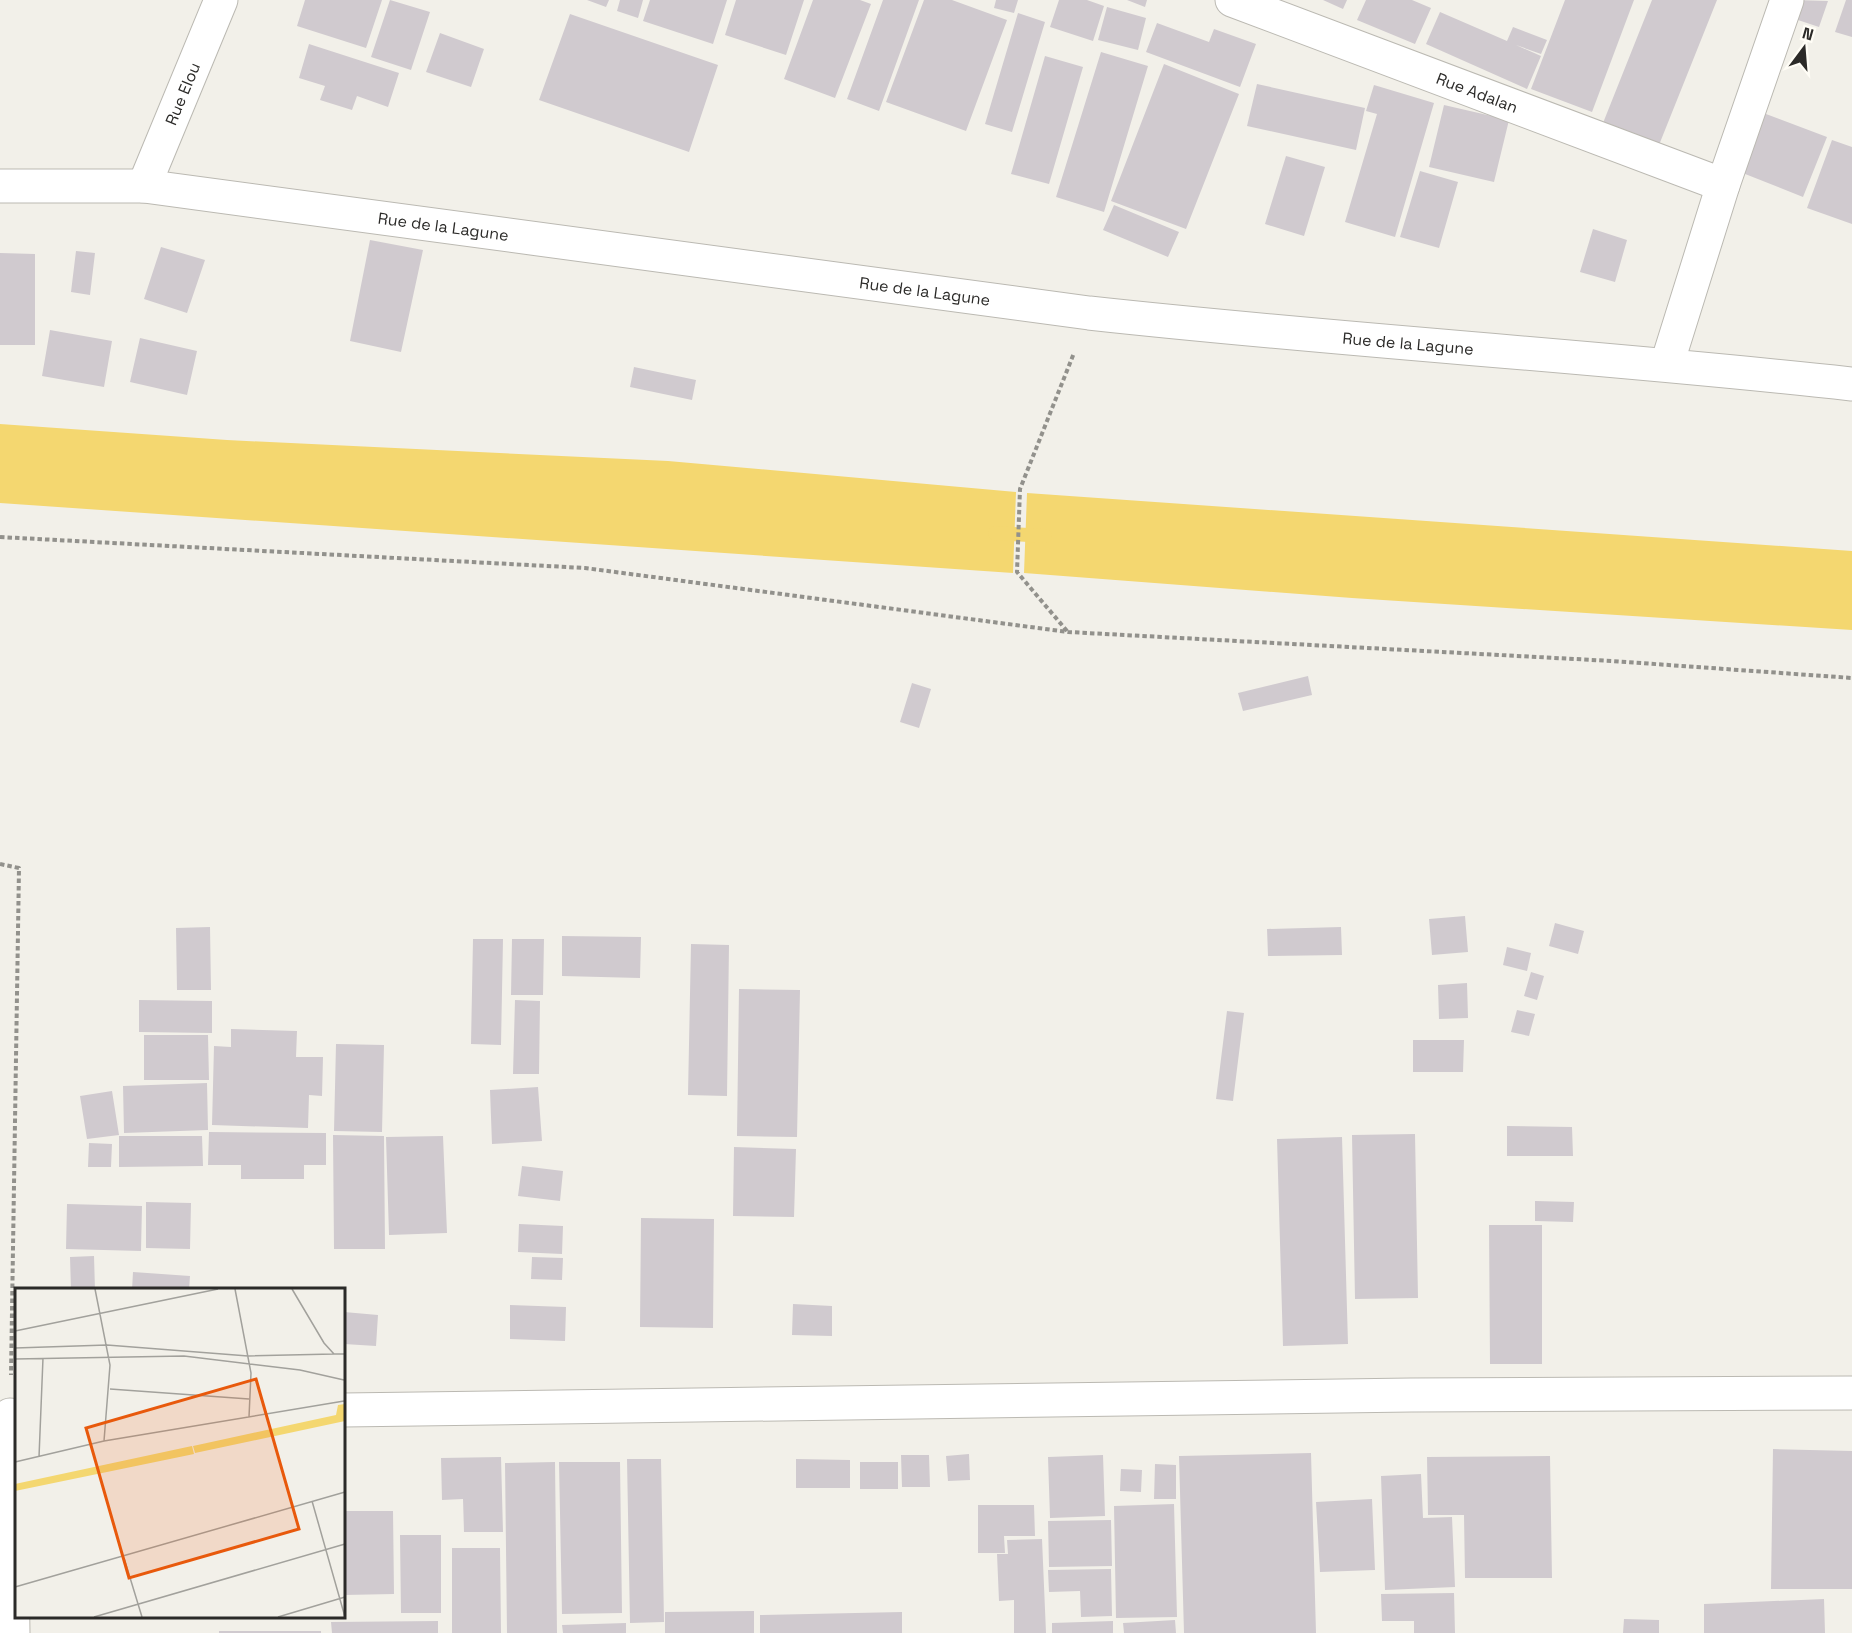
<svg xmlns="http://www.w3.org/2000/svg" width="1852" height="1633" viewBox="0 0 1852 1633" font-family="'Space Grotesk',sans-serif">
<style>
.water{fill:#f4d770}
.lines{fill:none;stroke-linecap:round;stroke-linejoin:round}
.stream{stroke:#f4d770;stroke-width:14}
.building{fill:#d0cacf}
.minor-casing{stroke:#bbb9b2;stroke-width:35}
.path{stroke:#92918c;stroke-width:4;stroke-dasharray:4.5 3;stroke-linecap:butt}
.minor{stroke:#fff;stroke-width:33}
.labels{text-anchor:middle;stroke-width:4.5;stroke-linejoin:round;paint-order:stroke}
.street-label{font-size:16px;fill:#2b2a28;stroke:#fffdf6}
.inset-road{fill:none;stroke:#a2a19c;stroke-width:1.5}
.view{fill:#e8590c;fill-opacity:0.15;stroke:#e8590c;stroke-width:3}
.inset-edge{fill:none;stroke:#2b2a28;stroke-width:3}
</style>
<rect width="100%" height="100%" fill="#f2f0e9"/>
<path class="water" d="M 0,424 L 227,440 L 668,461 L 1016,492 L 1013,573 L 0,503 Z
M 1027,493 L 1852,551 L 1852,630 L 1352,598 L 1024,573 Z"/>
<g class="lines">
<path class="stream" d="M 995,533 L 1045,536"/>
</g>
<path class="building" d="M 305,0 L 382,0 L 366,48 L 297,26 Z
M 390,0 L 430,12 L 411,70 L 371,57 Z
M 587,0 L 609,0 L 606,7 Z
M 620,0 L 643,0 L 638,18 L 617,11 Z
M 650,0 L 727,0 L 713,44 L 643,21 Z
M 736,0 L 804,0 L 786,55 L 725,35 Z
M 813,0 L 860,0 L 871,4 L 835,98 L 784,79 Z
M 883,0 L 919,0 L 879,111 L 847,99 Z
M 924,0 L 952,0 L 1007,20 L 966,131 L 886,102 Z
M 996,0 L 1018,0 L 1014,13 L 994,8 Z
M 1059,0 L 1087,0 L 1104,6 L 1093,41 L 1050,27 Z
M 1127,0 L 1147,0 L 1145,7 Z
M 1323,0 L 1347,0 L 1343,9 Z
M 1366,0 L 1412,0 L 1431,8 L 1415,44 L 1357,20 Z
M 1565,0 L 1634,0 L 1592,112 L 1531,89 Z
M 1652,0 L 1717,0 L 1659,145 L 1603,123 Z
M 1794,0 L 1828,1 L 1819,27 L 1789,17 Z
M 1846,0 L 1852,0 L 1852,37 L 1835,32 Z
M 1107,7 L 1146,18 L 1138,50 L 1098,40 Z
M 1440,12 L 1507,41 L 1513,27 L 1547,40 L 1541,54 L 1516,45 L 1541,56 L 1527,89 L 1426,44 Z
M 1018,13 L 1045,22 L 1012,132 L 985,124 Z
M 570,14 L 718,65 L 689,152 L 539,100 Z
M 1157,23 L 1209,42 L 1214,29 L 1256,44 L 1240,87 L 1146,52 Z
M 440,33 L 484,49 L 471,87 L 426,72 Z
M 309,44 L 399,73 L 388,107 L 357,96 L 352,110 L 320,100 L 325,86 L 299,78 Z
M 1101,52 L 1148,66 L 1104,212 L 1056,197 Z
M 1045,56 L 1083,67 L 1049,184 L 1011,174 Z
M 1164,64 L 1239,94 L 1186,229 L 1111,201 Z
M 1257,84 L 1365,108 L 1356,150 L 1247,126 Z
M 1374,85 L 1434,103 L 1395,237 L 1345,222 L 1377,114 L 1366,111 Z
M 1444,105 L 1509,120 L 1494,182 L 1429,167 Z
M 1758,111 L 1827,137 L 1803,197 L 1735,170 Z
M 1832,140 L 1852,147 L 1852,224 L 1807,208 Z
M 1286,156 L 1325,167 L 1304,236 L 1265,224 Z
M 1420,171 L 1458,182 L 1439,248 L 1400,237 Z
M 1114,205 L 1179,232 L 1168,257 L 1103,230 Z
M 1593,229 L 1627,240 L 1615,282 L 1580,272 Z
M 370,240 L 423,250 L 401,352 L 350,341 Z
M 161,247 L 205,260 L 187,313 L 144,299 Z
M 76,251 L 95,253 L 90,295 L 71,292 Z
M 0,253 L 35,254 L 35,345 L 0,345 Z
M 50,330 L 112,341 L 104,387 L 42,376 Z
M 140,338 L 197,351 L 187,395 L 130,382 Z
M 634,367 L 696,380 L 692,400 L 630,387 Z
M 1308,676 L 1312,695 L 1243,711 L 1238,693 Z
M 912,683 L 931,689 L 919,728 L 900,722 Z
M 1465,916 L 1468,952 L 1432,955 L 1429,919 Z
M 1555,923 L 1584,931 L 1578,954 L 1549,946 Z
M 210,927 L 211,990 L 177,990 L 176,928 Z
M 1341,927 L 1342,955 L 1268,956 L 1267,929 Z
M 562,936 L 641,937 L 640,978 L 562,976 Z
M 473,939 L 503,939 L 501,1045 L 471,1044 Z
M 512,939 L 544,939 L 543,995 L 511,995 Z
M 691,944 L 729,945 L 727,1096 L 688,1095 Z
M 1507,947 L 1531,953 L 1527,971 L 1503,965 Z
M 1531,972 L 1544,976 L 1537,1000 L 1524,996 Z
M 1467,983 L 1468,1018 L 1439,1019 L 1438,985 Z
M 739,989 L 800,990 L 797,1137 L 737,1136 Z
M 139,1000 L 212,1001 L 212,1033 L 139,1032 Z
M 515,1000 L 540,1001 L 539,1074 L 513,1074 Z
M 1517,1010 L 1535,1014 L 1529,1036 L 1511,1032 Z
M 1227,1011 L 1244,1013 L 1233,1101 L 1216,1099 Z
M 231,1029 L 297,1031 L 296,1057 L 323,1057 L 322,1096 L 309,1095 L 308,1128 L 212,1125 L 214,1046 L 231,1047 Z
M 144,1035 L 208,1035 L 209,1080 L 144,1080 Z
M 1413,1040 L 1464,1040 L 1463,1072 L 1413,1072 Z
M 336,1044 L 384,1045 L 382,1132 L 334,1131 Z
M 207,1083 L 208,1130 L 124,1133 L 123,1086 Z
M 538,1087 L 542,1141 L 492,1144 L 490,1090 Z
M 112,1091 L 119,1135 L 87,1139 L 80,1096 Z
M 1507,1126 L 1572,1127 L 1573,1156 L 1507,1156 Z
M 209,1132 L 326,1133 L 326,1165 L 304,1165 L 304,1179 L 241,1179 L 241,1165 L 208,1165 Z
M 1415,1134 L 1418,1298 L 1355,1299 L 1352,1135 Z
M 333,1135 L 384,1136 L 385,1249 L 334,1249 Z
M 119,1136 L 202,1136 L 203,1166 L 119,1167 Z
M 443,1136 L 447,1233 L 389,1235 L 386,1137 Z
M 1342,1137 L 1348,1344 L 1283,1346 L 1277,1139 Z
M 89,1143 L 112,1144 L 111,1167 L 88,1167 Z
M 734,1147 L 796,1149 L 794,1217 L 733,1216 Z
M 522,1166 L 563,1171 L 560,1201 L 518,1196 Z
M 1535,1201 L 1574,1202 L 1573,1222 L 1535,1221 Z
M 146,1202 L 191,1203 L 190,1249 L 146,1248 Z
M 67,1204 L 142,1206 L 141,1251 L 66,1249 Z
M 641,1218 L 714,1219 L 713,1328 L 640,1327 Z
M 519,1224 L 563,1226 L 562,1254 L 518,1252 Z
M 1489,1225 L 1542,1225 L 1542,1364 L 1490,1364 Z
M 94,1256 L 95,1290 L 71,1290 L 70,1257 Z
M 532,1257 L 563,1258 L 562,1280 L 531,1279 Z
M 133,1272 L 190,1276 L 189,1290 L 132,1290 Z
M 793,1304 L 832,1306 L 832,1336 L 792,1335 Z
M 510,1305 L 566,1307 L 565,1341 L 510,1339 Z
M 344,1312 L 378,1315 L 376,1346 L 344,1344 Z
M 1773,1449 L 1852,1451 L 1852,1589 L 1771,1589 Z
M 1311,1453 L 1316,1633 L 1184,1633 L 1179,1456 Z
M 969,1454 L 970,1480 L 948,1481 L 946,1456 Z
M 901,1455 L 929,1455 L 930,1487 L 902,1487 Z
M 1103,1455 L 1105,1516 L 1050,1518 L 1048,1457 Z
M 1550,1456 L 1552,1578 L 1465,1578 L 1464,1515 L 1428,1515 L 1427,1457 Z
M 501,1457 L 503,1532 L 464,1532 L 463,1499 L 442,1500 L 441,1458 Z
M 627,1459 L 661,1459 L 664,1622 L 630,1623 Z
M 796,1459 L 850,1460 L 850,1488 L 796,1488 Z
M 555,1462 L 557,1633 L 507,1633 L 505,1463 Z
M 559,1462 L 620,1462 L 622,1613 L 562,1614 Z
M 860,1462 L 898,1462 L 898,1489 L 860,1489 Z
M 1155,1464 L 1176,1465 L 1176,1499 L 1154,1499 Z
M 1121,1469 L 1142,1470 L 1141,1492 L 1120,1491 Z
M 1421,1474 L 1423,1518 L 1452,1517 L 1455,1587 L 1385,1590 L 1381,1476 Z
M 1372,1499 L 1375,1570 L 1320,1572 L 1316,1502 Z
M 1174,1504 L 1177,1617 L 1116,1618 L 1114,1506 Z
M 978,1505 L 1034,1505 L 1035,1536 L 1004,1536 L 1005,1553 L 978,1553 Z
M 344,1511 L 393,1511 L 394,1594 L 344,1595 Z
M 1111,1520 L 1112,1566 L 1049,1567 L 1048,1521 Z
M 400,1535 L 441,1535 L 441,1613 L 401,1613 Z
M 1042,1539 L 1046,1633 L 1014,1633 L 1014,1600 L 999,1601 L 997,1554 L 1008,1554 L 1007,1540 Z
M 452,1548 L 500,1548 L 501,1633 L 452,1633 Z
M 1111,1569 L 1112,1616 L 1081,1617 L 1080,1591 L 1049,1592 L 1048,1570 Z
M 1454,1593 L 1455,1633 L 1414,1633 L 1414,1621 L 1382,1621 L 1381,1594 Z
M 1824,1599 L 1825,1633 L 1704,1633 L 1704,1604 Z
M 754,1611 L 754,1633 L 665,1633 L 665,1612 Z
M 902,1612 L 902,1633 L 760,1633 L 760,1615 Z
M 1624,1619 L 1659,1620 L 1659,1633 L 1623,1633 Z
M 1175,1620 L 1176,1633 L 1124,1633 L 1123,1623 Z
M 438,1621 L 438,1633 L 332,1633 L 331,1622 Z
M 1113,1621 L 1113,1633 L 1052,1633 L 1052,1623 Z
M 626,1623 L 626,1633 L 563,1633 L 562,1625 Z
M 219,1631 L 321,1631 L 321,1633 L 219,1633 Z"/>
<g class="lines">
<defs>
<g id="minor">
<path id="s1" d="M 1232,0 L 1723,185"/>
<path id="s2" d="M 0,186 L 144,186 L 1089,313 C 1343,341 1598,356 1852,384"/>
<path id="s3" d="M 144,186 L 221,0"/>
<path d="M 1667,364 L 1723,185 L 1787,0"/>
<path d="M 344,1410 L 1411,1395 L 1852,1393"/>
<path d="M 10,1415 L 13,1633"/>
</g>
</defs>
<use href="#minor" class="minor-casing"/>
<path class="path" d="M 0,537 L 585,568 L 1068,632 L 1612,661 L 1852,678
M 1067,631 L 1017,572 L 1020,489 L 1074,353
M 0,864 L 19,868 L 11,1375"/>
<use href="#minor" class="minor"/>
</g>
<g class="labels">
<g class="street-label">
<text dy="6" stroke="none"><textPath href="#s1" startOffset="262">Rue Adalan</textPath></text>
<text dy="6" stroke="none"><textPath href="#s3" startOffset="100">Rue Elou</textPath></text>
<text dy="6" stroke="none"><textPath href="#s2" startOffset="446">Rue de la Lagune</textPath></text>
<text dy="6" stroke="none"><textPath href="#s2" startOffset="932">Rue de la Lagune</textPath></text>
<text dy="6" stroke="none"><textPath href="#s2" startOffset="1418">Rue de la Lagune</textPath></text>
</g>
</g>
<g transform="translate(15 1288)">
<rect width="330" height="330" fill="#f2f0e9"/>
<path d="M 330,116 L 330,133 L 180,165 L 178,158 L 321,127 L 323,117 ZM 177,158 L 179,166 L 0,203 L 0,196 Z" fill="#f4d770"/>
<path class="inset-road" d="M 80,1 L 95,77 L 89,153M 220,1 L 236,85 L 234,129M 277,1 L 309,55 L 319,66 L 330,66M 0,43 L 203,1M 0,60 L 92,57 L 233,68 L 319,66M 0,71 L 169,68 L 285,82 L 329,92M 95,101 L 234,111M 24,169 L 28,70M 0,174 L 89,153 L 329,113M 297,213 L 330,329M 109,270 L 127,329M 0,299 L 330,204M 79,329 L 330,256M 263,329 L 330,309"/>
<path class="view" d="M 241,91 L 284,241 L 114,290 L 71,140 Z"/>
<rect width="330" height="330" class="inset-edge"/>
</g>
<g transform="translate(1804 48) rotate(16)" stroke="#fffdf6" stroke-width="4.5" paint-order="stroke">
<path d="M0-4.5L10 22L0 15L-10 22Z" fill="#2b2a28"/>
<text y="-9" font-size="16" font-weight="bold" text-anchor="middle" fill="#2b2a28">N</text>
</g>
</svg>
